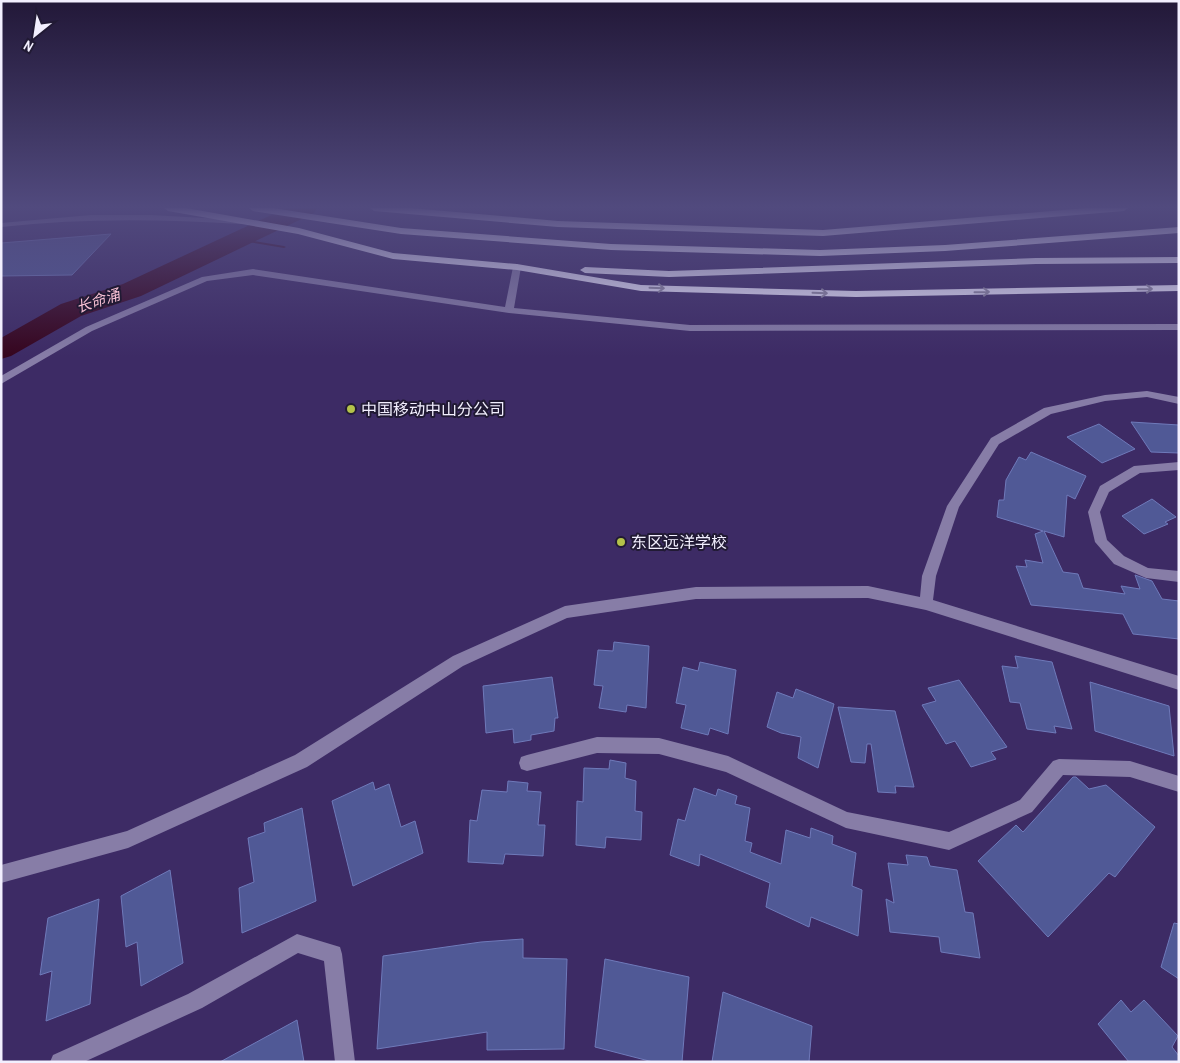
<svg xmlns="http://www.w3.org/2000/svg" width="1180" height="1063" viewBox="0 0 1180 1063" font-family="'Archivo Narrow','Noto Sans SC',sans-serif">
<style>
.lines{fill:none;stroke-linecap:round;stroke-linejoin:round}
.stream{fill:#36051e;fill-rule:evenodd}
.river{fill:#36051e;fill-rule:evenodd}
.building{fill:#505996;stroke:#6f7aba}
.minor{fill:#877da7;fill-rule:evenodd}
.highway{fill:#eeeaff;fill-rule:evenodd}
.oneway{stroke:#928ca4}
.poi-dot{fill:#b4c24a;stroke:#211a34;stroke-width:2}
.labels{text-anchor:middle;stroke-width:4;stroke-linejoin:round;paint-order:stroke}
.far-water-label{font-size:15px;font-style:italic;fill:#f6bfd3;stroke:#211a34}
.poi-label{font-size:16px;fill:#f2effe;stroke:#211a34;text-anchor:start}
</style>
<rect width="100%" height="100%" fill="#3d2b65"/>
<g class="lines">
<path class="stream" d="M 236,238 L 284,246 L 286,247 L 284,248 L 237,240 L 235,239 Z"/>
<path class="river" d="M 286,208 L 317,208 L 314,213 L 141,296 L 81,316 L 11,356 L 1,359 L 1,338 L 61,304 L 123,284 Z"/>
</g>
<path class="building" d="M 111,234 L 72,275 L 1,276 L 1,243 Z
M 1131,422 L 1179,425 L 1179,453 L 1151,452 Z
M 1099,424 L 1135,449 L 1102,463 L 1067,437 Z
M 1031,452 L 1086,476 L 1075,499 L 1067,495 L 1064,537 L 1044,531 L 1063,572 L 1078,574 L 1083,588 L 1125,594 L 1121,586 L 1140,589 L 1135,575 L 1152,581 L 1162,599 L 1179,601 L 1179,639 L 1133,634 L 1123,614 L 1031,605 L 1016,566 L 1027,567 L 1025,560 L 1043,563 L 1035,534 L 1043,531 L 997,517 L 999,500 L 1004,500 L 1006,480 L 1019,457 L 1026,460 Z
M 1152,499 L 1176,517 L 1165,522 L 1168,524 L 1144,534 L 1122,516 Z
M 614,642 L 649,646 L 646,708 L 627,705 L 626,712 L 599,708 L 603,686 L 594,685 L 598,650 L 613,651 Z
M 1015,656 L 1052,662 L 1072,729 L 1054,726 L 1056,733 L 1027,729 L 1020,703 L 1010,702 L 1002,666 L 1018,668 Z
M 700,662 L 736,670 L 728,734 L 710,728 L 708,735 L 681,728 L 686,705 L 676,703 L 683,667 L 698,671 Z
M 552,677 L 558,718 L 555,718 L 554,731 L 531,735 L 531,740 L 514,743 L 513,729 L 486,733 L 483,686 Z
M 959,680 L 1007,747 L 991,752 L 996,759 L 971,767 L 955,741 L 946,744 L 922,705 L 936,701 L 928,688 Z
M 1090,682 L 1169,706 L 1174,756 L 1095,731 Z
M 796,689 L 834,704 L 818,768 L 798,758 L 801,737 L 781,733 L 767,727 L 777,692 L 793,698 Z
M 838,707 L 895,711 L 914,787 L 895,786 L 896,793 L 878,792 L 871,744 L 867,744 L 865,763 L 851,762 Z
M 610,760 L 626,763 L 625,778 L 636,781 L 635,811 L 642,812 L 641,840 L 606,837 L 605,848 L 576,845 L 577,801 L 583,802 L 584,768 L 609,769 Z
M 1073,777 L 1076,777 L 1089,789 L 1106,785 L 1155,827 L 1115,877 L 1109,873 L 1048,937 L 978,861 L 1016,825 L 1023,832 Z
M 508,781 L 528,783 L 527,791 L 541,792 L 538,825 L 545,825 L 543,856 L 505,854 L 503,864 L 468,862 L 470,820 L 477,821 L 482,790 L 507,792 Z
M 373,782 L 375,790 L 389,784 L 401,827 L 415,821 L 423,853 L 353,886 L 332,801 Z
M 694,788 L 716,796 L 718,789 L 737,796 L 735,804 L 750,808 L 745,841 L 752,843 L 750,852 L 781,864 L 786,830 L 810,838 L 811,828 L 833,836 L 832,844 L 856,853 L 852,886 L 862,890 L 858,936 L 811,917 L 809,927 L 766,907 L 770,883 L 700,854 L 699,866 L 670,855 L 678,819 L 685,821 Z
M 302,808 L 316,901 L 242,933 L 239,888 L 254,882 L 248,838 L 265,832 L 264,823 Z
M 906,855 L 927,857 L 930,866 L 957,870 L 965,912 L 973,913 L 980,958 L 941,952 L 939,937 L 890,932 L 886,899 L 894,903 L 888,863 L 908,865 Z
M 170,870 L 183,963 L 141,986 L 137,942 L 126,947 L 121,896 Z
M 99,899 L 90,1004 L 46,1021 L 52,971 L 40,975 L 48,918 Z
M 1174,923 L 1179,924 L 1179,979 L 1161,967 Z
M 523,939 L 523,958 L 567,959 L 564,1049 L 487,1050 L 487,1032 L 377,1049 L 383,956 L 481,942 Z
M 605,959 L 689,977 L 682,1062 L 653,1062 L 595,1047 Z
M 723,992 L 812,1026 L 809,1062 L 712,1062 Z
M 1121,1000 L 1131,1012 L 1144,1000 L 1178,1036 L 1172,1047 L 1179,1056 L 1179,1062 L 1129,1062 L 1098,1024 Z
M 297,1020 L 304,1062 L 220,1062 Z"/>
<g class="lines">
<path class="minor" d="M 91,215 L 151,215 L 241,220 L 245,222 L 241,224 C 161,219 81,218 1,227 L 1,223 Z
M 517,264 L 521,267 L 514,308 L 690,325 L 1179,324 L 1179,330 L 690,331 L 509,313 L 253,275 L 207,281 L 92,331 L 1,384 L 1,376 L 86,327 L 202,277 L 253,269 L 505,307 L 513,267 Z
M 1147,391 L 1179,397 L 1179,404 L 1147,397 L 1105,401 L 1051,414 L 999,444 L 959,507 L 936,576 L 933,600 L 1179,676 L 1179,690 L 926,610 L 868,598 L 696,599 L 567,618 L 463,666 L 307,767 L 128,848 L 1,883 L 1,865 L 127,831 L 295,755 L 453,656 L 565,606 L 696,587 L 868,586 L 920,597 L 922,576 L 947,506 L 991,438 L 1044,408 L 1105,395 Z
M 1179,462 L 1179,470 L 1140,473 L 1109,492 L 1100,512 L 1107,540 L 1124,556 L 1148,568 L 1179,571 L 1179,582 L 1146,578 L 1114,564 L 1095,542 L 1088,512 L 1100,486 L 1134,466 Z
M 597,737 L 659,738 L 728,756 L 847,812 L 949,832 L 1020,800 L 1053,761 L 1059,759 L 1130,761 L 1179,776 L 1179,792 L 1130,777 L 1063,775 L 1032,812 L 949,850 L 846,828 L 726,772 L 659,754 L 597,753 L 527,771 L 521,769 L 519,763 L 521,757 L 527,755 Z
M 297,934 L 340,947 L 342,954 L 355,1062 L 335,1062 L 324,961 L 298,953 L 202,1008 L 84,1062 L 50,1062 L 53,1055 L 188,994 Z"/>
<path class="highway" d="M 164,208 L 186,208 L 299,228 L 393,253 L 517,264 L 641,285 L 856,291 L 1179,285 L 1179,291 L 856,297 L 641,291 L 517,270 L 393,259 L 298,234 L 168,211 Z
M 249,208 L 273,208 L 401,228 L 611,244 L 820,250 L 945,245 L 1179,227 L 1179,233 L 945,251 L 820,256 L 611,250 L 401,234 L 253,211 Z
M 370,208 L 410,208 L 558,221 L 823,230 L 1087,208 L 1128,208 L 1124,211 L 823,236 L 558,227 L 374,211 Z
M 1179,257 L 1179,263 L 1036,264 L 669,277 L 585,273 L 580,270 L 585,267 L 669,271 L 1036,258 Z"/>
</g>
<defs><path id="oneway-shaft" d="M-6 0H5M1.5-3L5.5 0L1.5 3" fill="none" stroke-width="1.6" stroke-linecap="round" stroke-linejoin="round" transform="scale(1.25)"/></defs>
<g class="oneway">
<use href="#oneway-shaft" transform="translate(657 288) rotate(2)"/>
<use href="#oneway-shaft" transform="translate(1145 289) rotate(-1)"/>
<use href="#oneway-shaft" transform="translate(982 292) rotate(-1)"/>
<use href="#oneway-shaft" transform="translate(820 293) rotate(2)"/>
</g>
<linearGradient id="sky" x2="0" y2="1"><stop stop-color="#221838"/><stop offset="0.58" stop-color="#514a7e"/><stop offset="1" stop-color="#514a7e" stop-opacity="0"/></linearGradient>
<rect width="1180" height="357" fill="url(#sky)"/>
<g class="poi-dot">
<circle cx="351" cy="409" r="5"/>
<circle cx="621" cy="542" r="5"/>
</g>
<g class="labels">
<g class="far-water-label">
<text transform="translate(98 301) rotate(-18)" y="5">长命涌</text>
</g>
<g class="poi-label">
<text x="361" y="415">中国移动中山分公司</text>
<text x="631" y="548">东区远洋学校</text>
</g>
</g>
<rect width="1180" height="1063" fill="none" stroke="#f2effe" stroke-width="5"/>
<g transform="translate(35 35) rotate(210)" stroke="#211a34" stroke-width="4" paint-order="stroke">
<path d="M0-4L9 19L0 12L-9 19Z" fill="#f2effe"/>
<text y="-8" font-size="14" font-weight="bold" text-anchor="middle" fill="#f2effe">N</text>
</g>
</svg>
